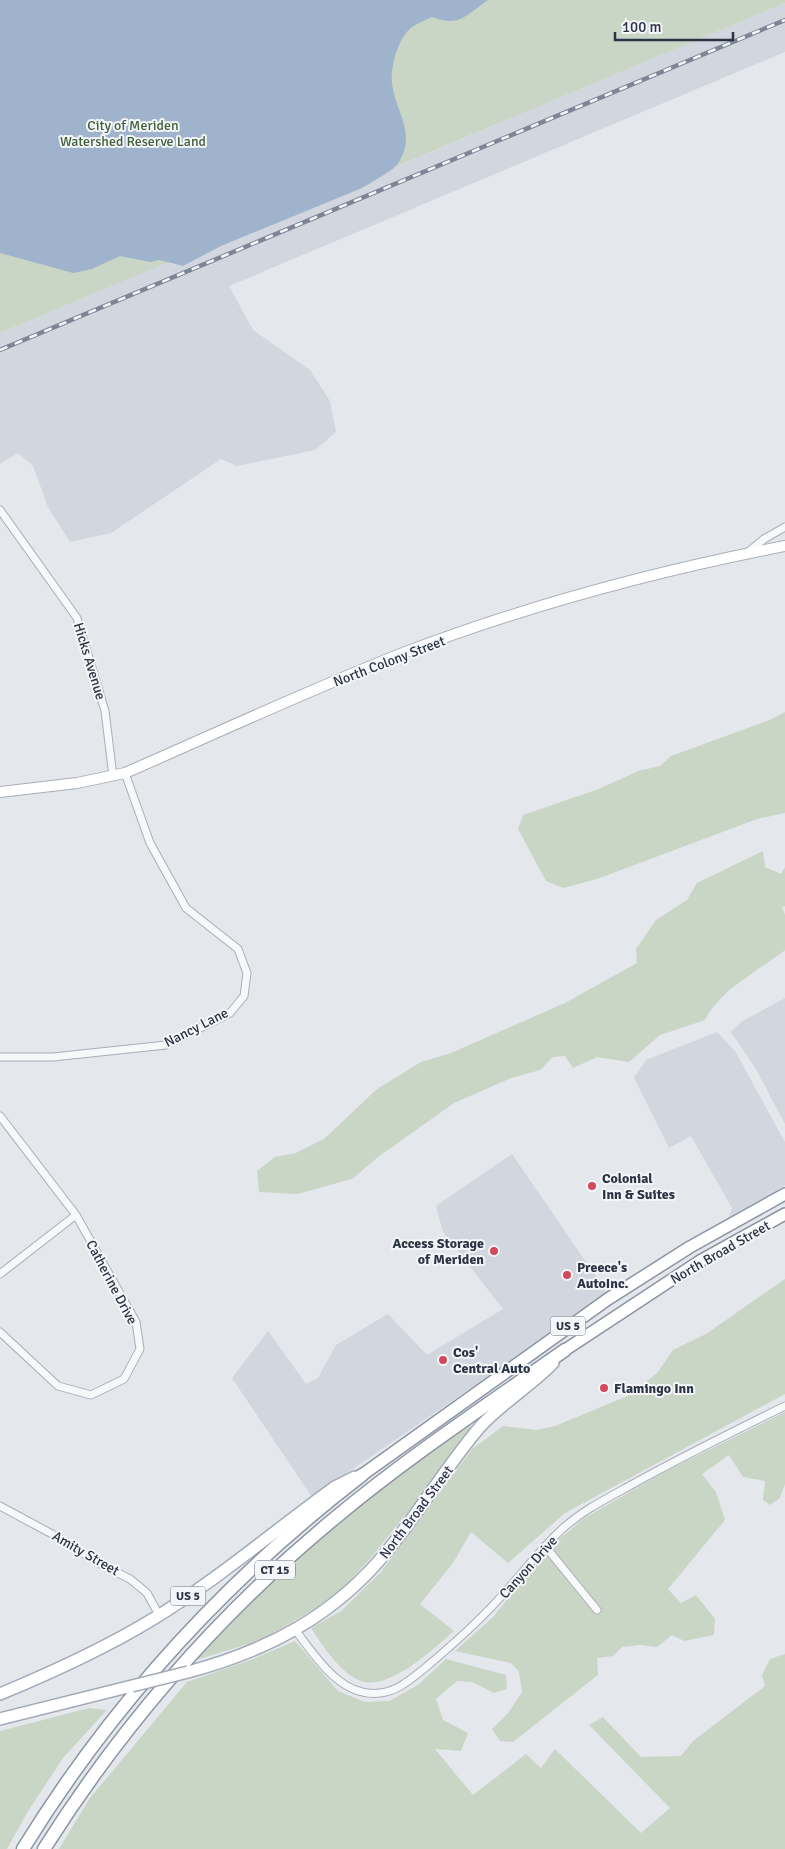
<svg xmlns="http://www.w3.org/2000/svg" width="785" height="1849" viewBox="0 0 785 1849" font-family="Signika,sans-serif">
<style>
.built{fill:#d2d6de}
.green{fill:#c9d6c5}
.water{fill:#9fb4cc}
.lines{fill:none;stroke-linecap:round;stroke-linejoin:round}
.minor-casing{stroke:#a9aeb7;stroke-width:9}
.secondary-casing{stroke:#a9aeb7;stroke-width:12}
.primary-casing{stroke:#a3abb8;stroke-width:14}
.trunk-casing{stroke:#8b94a3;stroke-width:14}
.motorway-casing{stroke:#8b94a3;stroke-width:15}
.minor{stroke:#f7f8fa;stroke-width:7}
.secondary{stroke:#fff;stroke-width:10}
.primary{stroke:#fff;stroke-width:11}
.trunk{stroke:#fff;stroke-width:11}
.motorway{stroke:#fff;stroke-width:12}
.rail-casing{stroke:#7d8696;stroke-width:4.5}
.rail{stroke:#f4f6f9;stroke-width:2.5;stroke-dasharray:8;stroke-linecap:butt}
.primary-bridge-casing{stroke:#a3abb8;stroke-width:14;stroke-linecap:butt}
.primary-bridge{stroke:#fff;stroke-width:11}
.poi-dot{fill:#d1495b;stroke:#f4f6f9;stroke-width:2}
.labels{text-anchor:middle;stroke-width:4;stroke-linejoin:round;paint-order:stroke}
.shield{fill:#f4f6f9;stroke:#676e7b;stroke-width:1}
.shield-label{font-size:12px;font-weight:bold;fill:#2b3445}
.park-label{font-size:14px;fill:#3f6138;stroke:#f4f6f9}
.street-label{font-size:14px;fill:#2b3445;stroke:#f4f6f9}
.poi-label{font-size:14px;font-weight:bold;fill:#2b3445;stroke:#f4f6f9;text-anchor:start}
</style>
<rect width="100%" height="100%" fill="#e4e7ec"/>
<path class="built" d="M 785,3 L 785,52 L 229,286 L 253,330 L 310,370 L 330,401 L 336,432 L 315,450 L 237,466 L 221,459 L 111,533 L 70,542 L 48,507 L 33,466 L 18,453 L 0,464 L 0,333 L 168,262 L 174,265 L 362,187 L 395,167 Z
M 785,998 L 785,1124 L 756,1069 L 731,1032 L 741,1022 Z
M 717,1032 L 735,1051 L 785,1142 L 785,1185 L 729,1217 L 732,1208 L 691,1136 L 669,1148 L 634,1078 L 646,1060 Z
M 512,1154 L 608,1294 L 312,1497 L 232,1378 L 268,1331 L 306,1384 L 318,1378 L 336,1345 L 388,1314 L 427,1355 L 503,1309 L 443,1232 L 436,1206 Z"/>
<path class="green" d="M 0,0 L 785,0 L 785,3 L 0,333 Z
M 785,712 L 785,813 L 757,819 L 597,879 L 563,888 L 546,881 L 518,829 L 523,815 L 599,789 L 638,771 L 660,766 L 671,756 L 772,719 Z
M 763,851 L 765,867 L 781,874 L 785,867 L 785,906 L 782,907 L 785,915 L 785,950 C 759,971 721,988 705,1020 L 660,1035 L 629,1062 L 597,1057 L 573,1068 L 565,1056 L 553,1057 L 540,1070 L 511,1078 L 454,1103 L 378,1157 L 352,1179 L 297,1194 L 259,1192 L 257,1171 L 275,1157 L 296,1153 L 324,1139 L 377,1089 L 421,1062 L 451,1053 L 565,1003 L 637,963 L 636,949 L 656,920 L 687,900 L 697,883 Z
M 785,1279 L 785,1394 L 565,1513 L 508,1563 L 471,1532 L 453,1563 L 420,1604 L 454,1631 C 434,1648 390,1691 361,1681 C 341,1674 322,1645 311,1628 L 341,1611 L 381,1572 L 472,1449 L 503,1426 L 536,1430 L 555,1426 L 630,1395 L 657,1373 L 673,1350 L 706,1334 Z
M 785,1412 L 785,1484 L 780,1498 L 770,1505 L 763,1500 L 765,1481 L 743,1477 L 729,1455 L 702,1474 L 716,1492 L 725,1520 L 668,1589 L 681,1603 L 696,1595 L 715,1619 L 714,1635 L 684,1641 L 672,1635 L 657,1647 L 640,1645 L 622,1647 L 613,1656 L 597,1658 L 598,1675 L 513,1742 L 500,1741 L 492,1729 L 508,1713 L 522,1692 L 519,1672 L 511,1663 L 455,1651 L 493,1617 L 550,1547 L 583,1519 L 662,1473 Z
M 469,1426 L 474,1429 L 370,1559 L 335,1597 L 261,1640 L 196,1660 C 225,1630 253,1599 283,1571 C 341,1518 404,1471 469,1426 Z
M 295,1641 L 338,1691 L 365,1702 L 389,1701 L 418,1685 L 446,1659 L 506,1675 L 507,1689 L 494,1693 L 472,1682 L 457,1681 L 436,1699 L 443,1720 L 468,1733 L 461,1751 L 435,1749 L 473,1795 L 526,1754 L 541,1768 L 555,1749 L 641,1833 L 670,1808 L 589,1725 L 603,1717 L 641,1757 L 681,1756 L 693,1741 L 765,1686 L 762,1675 L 770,1659 L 785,1654 L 785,1849 L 59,1849 L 90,1798 L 187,1682 L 253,1659 Z
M 89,1708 L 107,1710 L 63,1758 L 27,1813 L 7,1849 L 0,1849 L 0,1731 Z"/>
<path class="water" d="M 0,0 L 488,0 C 467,14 460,28 432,17 C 426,20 418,23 412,27 C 398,38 390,67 392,84 C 396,113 418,135 397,165 C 393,170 369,184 362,188 L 221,246 L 183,266 L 159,260 L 150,262 L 120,256 L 92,269 L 73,273 L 0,253 Z"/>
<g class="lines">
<defs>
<path id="minor" d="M 0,510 L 77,618 L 105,711 L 113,776
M 747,553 L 764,539 L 785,527
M 0,1057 L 53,1057 L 166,1045 L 230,1013 L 244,996 L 247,973 L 238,949 L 186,908 L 150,843 L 125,773
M 0,1116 L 76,1215 L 136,1322 L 140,1349 L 124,1379 L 91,1395 L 58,1386 L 0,1332
M 0,1274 L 76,1215
M 0,1506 L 52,1534 L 102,1565 L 130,1579 L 147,1593 L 159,1615
M 545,1546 L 597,1610
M 296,1631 C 316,1657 341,1698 380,1693 C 398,1691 411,1679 425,1668 C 450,1647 475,1625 497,1601 C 518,1579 536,1554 558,1533 C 581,1510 612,1496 640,1480 C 688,1454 736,1430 785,1406"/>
<path id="secondary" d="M 0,792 L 77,783 L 125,773 C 217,733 309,690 403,653 C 526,606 656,571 785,546"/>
<path id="primary" d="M 188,1672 C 267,1651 336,1615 388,1550 C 420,1511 446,1467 479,1428 C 501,1403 530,1387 553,1363
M 0,1694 C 53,1672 104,1649 153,1619 C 217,1580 274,1531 335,1487 L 355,1477
M 0,1719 L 132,1686"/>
<path id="trunk" d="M 565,1350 L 700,1261 L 785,1214
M 362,1475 L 608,1299 L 690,1247 L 785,1194"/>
<path id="motorway" d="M 23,1849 C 112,1704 228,1578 362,1475
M 44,1849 C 123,1724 221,1612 335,1518 C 408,1457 487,1405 565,1350"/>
</defs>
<use href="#minor" class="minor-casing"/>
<use href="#secondary" class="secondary-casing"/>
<use href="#primary" class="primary-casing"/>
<use href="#trunk" class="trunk-casing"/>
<use href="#motorway" class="motorway-casing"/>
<use href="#minor" class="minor"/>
<use href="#secondary" class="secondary"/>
<use href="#primary" class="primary"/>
<use href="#trunk" class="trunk"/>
<use href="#motorway" class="motorway"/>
<defs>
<path id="rail" d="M 0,350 L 785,20"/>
</defs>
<use href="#rail" class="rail-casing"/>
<use href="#rail" class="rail"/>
<defs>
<path id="primary-bridge" d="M 132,1686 L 188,1672"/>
</defs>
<use href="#primary-bridge" class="primary-bridge-casing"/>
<use href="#primary-bridge" class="primary-bridge"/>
</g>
<g class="poi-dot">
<circle cx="592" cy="1186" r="5"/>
<circle cx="494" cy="1251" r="5"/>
<circle cx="567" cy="1275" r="5"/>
<circle cx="443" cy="1360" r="5"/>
<circle cx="604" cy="1388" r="5"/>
</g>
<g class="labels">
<g class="shield">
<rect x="550.5" y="1316.5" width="35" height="19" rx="4"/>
<rect x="255" y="1560.5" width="40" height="19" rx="4"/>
<rect x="170.5" y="1586.5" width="35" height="19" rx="4"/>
</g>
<g class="shield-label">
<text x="568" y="1330">US 5</text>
<text x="275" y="1574">CT 15</text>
<text x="188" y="1600">US 5</text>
</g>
<g class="park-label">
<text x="133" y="130">City of Meriden<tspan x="133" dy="16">Watershed Reserve Land</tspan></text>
</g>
<g class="street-label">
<text transform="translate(90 661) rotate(73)" y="5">Hicks Avenue</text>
<text transform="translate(389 661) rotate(-21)" y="5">North Colony Street</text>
<text transform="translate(196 1027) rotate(-27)" y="5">Nancy Lane</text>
<text transform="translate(720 1252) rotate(-30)" y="5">North Broad Street</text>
<text transform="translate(112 1282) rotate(62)" y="5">Catherine Drive</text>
<text transform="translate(416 1512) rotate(-53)" y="5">North Broad Street</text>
<text transform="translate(86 1553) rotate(30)" y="5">Amity Street</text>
<text transform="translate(528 1567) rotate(-48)" y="5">Canyon Drive</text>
</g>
<g class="poi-label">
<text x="602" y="1183">Colonial<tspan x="602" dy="16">Inn &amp; Suites</tspan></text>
<text x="484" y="1248" text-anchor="end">Access Storage<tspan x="484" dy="16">of Meriden</tspan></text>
<text x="577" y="1272">Preece's<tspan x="577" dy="16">AutoInc.</tspan></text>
<text x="453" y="1357">Cos'<tspan x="453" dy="16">Central Auto</tspan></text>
<text x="614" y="1393">Flamingo Inn</text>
</g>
</g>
<path d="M615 32v8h118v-8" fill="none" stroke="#2b3445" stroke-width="2.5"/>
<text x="622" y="32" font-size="15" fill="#2b3445" stroke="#f4f6f9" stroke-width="4" paint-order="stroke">100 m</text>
</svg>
